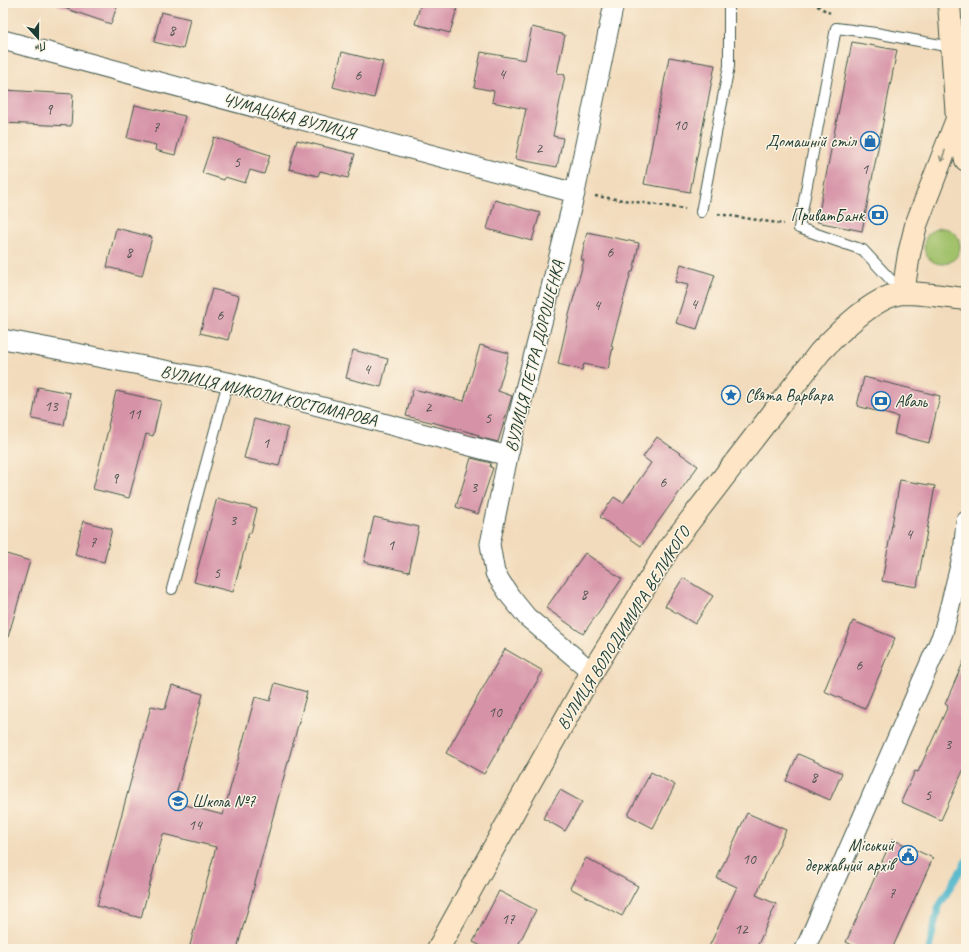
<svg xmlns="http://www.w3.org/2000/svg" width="969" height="952" viewBox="0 0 969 952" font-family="Caveat,sans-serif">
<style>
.green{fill:#a1c16a;stroke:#607f4f}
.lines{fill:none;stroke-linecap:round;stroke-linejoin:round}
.stream{stroke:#4db6cb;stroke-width:7}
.building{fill:#d692a7}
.lane-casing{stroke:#3f5548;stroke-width:12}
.street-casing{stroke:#3f5548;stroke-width:21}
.secondary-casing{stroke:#3f5548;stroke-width:24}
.path{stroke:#3f5548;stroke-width:2.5;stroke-dasharray:3 3;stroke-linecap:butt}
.lane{stroke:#fff;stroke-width:10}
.street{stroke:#fff;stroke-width:19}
.secondary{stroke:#fde5c5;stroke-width:22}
.oneway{stroke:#8e917c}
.labels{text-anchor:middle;stroke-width:3;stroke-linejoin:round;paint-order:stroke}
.number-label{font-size:15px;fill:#4d5251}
.street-label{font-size:17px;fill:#1f3d34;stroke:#fcf5e5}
.poi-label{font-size:17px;fill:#1f3d34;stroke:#fcf5e5;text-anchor:end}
</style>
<rect width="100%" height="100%" fill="#fcf5e5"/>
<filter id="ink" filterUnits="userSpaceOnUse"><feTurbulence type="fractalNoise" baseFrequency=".025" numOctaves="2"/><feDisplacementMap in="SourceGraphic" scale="8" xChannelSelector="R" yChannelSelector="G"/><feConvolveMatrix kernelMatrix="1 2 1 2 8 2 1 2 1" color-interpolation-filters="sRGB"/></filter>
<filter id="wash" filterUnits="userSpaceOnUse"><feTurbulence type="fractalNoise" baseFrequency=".012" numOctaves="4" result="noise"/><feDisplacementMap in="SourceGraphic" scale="16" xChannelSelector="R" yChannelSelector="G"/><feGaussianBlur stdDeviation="0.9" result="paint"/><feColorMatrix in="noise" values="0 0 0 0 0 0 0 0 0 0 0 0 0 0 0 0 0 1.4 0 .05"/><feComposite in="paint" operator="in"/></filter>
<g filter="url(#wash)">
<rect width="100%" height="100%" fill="#f2dbbc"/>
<path class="green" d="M924 246a18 18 0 1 1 36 0a18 18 0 1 1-36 0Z"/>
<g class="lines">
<path class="stream" d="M 929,949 L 938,908 L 966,861"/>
</g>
<g id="blocks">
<path class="building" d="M 59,3 L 118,3 L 111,24 L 58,6 Z
M 421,3 L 440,3 L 457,8 L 450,33 L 415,24 Z
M 161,12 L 190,19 L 183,49 L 154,42 Z
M 532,27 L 565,35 L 557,73 L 565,75 L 553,136 L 563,138 L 557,167 L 515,159 L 526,109 L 492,102 L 494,91 L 474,87 L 481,52 L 525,60 Z
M 852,42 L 897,50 L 862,231 L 817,222 Z
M 342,52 L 383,62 L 374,98 L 333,87 Z
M 669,57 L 715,65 L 690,192 L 644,184 Z
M 3,90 L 73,94 L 71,126 L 3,123 Z
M 135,105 L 185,116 L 175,155 L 155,150 L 156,145 L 127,138 Z
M 214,137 L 270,155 L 264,174 L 250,170 L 245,183 L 225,177 L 224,180 L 202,173 Z
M 297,140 L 355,154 L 348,178 L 320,171 L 318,176 L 289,169 Z
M 495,200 L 540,213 L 532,241 L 487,229 Z
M 116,228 L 152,237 L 142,276 L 107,267 Z
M 587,232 L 639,243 L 633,272 L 631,272 L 611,346 L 613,347 L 608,369 L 584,364 L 582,370 L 558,364 L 569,315 L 584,260 L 581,260 Z
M 681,264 L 715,275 L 697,329 L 676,323 L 688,285 L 675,282 Z
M 212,289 L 239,296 L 228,340 L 200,333 Z
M 480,345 L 509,353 L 498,391 L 512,396 L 498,442 L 478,437 L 479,435 L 455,428 L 406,416 L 413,389 L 464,401 Z
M 353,350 L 388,359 L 381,387 L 346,378 Z
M 864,377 L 940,396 L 929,443 L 894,434 L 898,417 L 857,406 Z
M 38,387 L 70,393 L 64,425 L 32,419 Z
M 116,391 L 161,401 L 153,436 L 146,434 L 129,498 L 93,489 L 109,426 L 108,426 Z
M 254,419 L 288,428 L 279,466 L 244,458 Z
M 657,437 L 698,466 L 641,546 L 600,517 L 614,497 L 623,503 L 651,463 L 643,457 Z
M 471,458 L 491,463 L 490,467 L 493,468 L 478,514 L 456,507 Z
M 900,480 L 935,486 L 917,587 L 882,581 Z
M 217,498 L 257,509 L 251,533 L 249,532 L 233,592 L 194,582 Z
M 374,517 L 419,527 L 409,572 L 364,562 Z
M 83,521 L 112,529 L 104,562 L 75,555 Z
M 3,553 L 30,561 L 8,637 L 3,636 Z
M 585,553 L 622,579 L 583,634 L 546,608 Z
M 683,578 L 713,596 L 695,624 L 665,606 Z
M 853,621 L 895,638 L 865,709 L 824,691 Z
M 505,649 L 543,671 L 484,774 L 446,753 Z
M 966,656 L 966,764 L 941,820 L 901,802 L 915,771 L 918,772 L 948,706 L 945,704 Z
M 275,683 L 307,692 L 237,949 L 189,949 L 216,847 L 163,834 L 141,918 L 97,906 L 151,706 L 165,709 L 172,685 L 203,694 L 174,802 L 223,815 L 255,697 L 270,701 Z
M 798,754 L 842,773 L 830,800 L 786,781 Z
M 651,772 L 675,785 L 653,828 L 628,815 Z
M 560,790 L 582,802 L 565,831 L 543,818 Z
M 747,813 L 786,830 L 756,895 L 776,904 L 756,949 L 708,949 L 737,887 L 717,878 Z
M 892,839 L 933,858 L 892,949 L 860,949 L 846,942 Z
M 586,858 L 638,886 L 622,916 L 570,888 Z
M 499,891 L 536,910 L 516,949 L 487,949 L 473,942 Z"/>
</g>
</g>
<g filter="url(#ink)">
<use href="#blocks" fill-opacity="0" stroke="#3f5548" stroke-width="1"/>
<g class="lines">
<defs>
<path id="lane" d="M 701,212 L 729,66 L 729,3
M 902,292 L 863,250 L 799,228 L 836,28 L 876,33 L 951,47
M 172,589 L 228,382"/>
<path id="street" d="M 3,40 L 575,193
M 3,339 L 228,382 L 508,456
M 592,672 L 527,617 L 510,596 L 495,573 L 490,544 L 508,456 L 575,193 L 614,3
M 805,949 L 943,633 L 963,554 L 966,521"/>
<path id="secondary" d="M 949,3 L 957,119 L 966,160
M 903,293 L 909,254 L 916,225 L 957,119
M 438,949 L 519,802 L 592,672 L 669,548 L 820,352 C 839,332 876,294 905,293 C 924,293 946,297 966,299"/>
</defs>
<use href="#lane" class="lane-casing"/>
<use href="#street" class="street-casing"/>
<use href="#secondary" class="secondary-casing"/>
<path class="path" d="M 800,3 L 812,4
M 812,3 L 830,13
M 595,196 L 685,209
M 718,214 L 784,224"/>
<use href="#lane" class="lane"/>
<use href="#street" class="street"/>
<use href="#secondary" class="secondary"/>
</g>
<defs><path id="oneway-shaft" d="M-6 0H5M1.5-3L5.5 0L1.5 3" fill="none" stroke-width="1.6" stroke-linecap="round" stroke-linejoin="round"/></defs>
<use class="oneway" href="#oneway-shaft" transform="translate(943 156) rotate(111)"/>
</g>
<defs>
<symbol id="shop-ring" viewBox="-11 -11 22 22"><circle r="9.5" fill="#fcf5e5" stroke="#1f6fb2" stroke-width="1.5"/><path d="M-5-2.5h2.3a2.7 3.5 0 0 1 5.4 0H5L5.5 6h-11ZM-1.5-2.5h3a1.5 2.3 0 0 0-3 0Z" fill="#1f6fb2"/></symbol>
<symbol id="bank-ring" viewBox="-11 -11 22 22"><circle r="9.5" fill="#fcf5e5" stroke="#1f6fb2" stroke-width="1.5"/><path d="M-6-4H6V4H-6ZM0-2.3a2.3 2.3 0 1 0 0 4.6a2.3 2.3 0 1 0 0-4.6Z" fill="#1f6fb2"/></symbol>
<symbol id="sight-ring" viewBox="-11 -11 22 22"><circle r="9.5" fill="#fcf5e5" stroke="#1f6fb2" stroke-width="1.5"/><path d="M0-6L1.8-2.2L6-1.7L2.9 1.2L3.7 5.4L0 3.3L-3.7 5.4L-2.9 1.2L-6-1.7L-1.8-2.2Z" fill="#1f6fb2"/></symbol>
<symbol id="school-ring" viewBox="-11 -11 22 22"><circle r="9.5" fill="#fcf5e5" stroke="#1f6fb2" stroke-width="1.5"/><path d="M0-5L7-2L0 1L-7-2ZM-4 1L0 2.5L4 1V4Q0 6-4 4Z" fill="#1f6fb2"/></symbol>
<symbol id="civic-ring" viewBox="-11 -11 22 22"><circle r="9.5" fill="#fcf5e5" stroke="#1f6fb2" stroke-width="1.5"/><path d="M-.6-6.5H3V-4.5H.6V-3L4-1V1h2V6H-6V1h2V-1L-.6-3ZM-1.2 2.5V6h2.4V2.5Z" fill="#1f6fb2"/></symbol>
</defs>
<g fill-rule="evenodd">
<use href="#shop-ring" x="859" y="130" width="22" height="22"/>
<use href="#bank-ring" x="867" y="204" width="22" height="22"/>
<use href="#sight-ring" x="720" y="384" width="22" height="22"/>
<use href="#bank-ring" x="870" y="390" width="22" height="22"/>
<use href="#school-ring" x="167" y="790" width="22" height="22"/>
<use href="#civic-ring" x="897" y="844" width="22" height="22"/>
</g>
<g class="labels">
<g class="number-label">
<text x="172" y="35">8</text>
<text x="502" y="79">4</text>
<text x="358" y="80">6</text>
<text x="49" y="114">9</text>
<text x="680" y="130">10</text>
<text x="156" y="132">7</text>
<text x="539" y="153">2</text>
<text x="237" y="167">5</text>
<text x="865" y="174">1</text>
<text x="129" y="257">8</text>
<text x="610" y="257">6</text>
<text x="694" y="309">4</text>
<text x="597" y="310">4</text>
<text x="220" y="320">6</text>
<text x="367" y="374">4</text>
<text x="51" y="411">13</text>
<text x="428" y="412">2</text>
<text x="134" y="419">11</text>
<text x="488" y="423">5</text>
<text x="266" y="448">1</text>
<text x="115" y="483">9</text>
<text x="663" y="487">6</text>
<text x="474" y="492">3</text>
<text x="233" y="525">3</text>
<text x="909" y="539">4</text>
<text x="93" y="547">7</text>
<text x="391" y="550">1</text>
<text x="217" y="578">5</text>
<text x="584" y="599">8</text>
<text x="859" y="670">6</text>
<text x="495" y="717">10</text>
<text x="948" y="749">3</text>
<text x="814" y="782">8</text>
<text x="928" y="800">5</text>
<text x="195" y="830">14</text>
<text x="749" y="864">10</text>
<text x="892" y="898">7</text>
<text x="508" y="924">17</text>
<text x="741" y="934">12</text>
</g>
<g class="street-label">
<text transform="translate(289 116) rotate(15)" y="6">ЧУМАЦЬКА ВУЛИЦЯ</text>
<text transform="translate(534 356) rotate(-76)" y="6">ВУЛИЦЯ ПЕТРА ДОРОШЕНКА</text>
<text transform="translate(269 395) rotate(13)" y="6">ВУЛИЦЯ МИКОЛИ КОСТОМАРОВА</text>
<text transform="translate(623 628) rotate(-58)" y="6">ВУЛИЦЯ ВОЛОДИМИРА ВЕЛИКОГО</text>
</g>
<g class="poi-label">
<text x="856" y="147">Домашній стіл</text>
<text x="864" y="221">ПриватБанк</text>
<text x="745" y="401" text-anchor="start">Свята Варвара</text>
<text x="895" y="407" text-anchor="start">Аваль</text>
<text x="192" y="807" text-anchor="start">Школа №7</text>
<text x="894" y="851">Міський<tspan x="894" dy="20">державний архів</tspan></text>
</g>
</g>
<rect width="969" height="952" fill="none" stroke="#fcf5e5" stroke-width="16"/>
<g transform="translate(38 38) rotate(159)" stroke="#fcf5e5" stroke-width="3" paint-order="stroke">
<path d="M0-3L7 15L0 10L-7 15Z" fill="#1f3d34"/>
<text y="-6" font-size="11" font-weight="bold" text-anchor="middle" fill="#1f3d34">Пн</text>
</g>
</svg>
